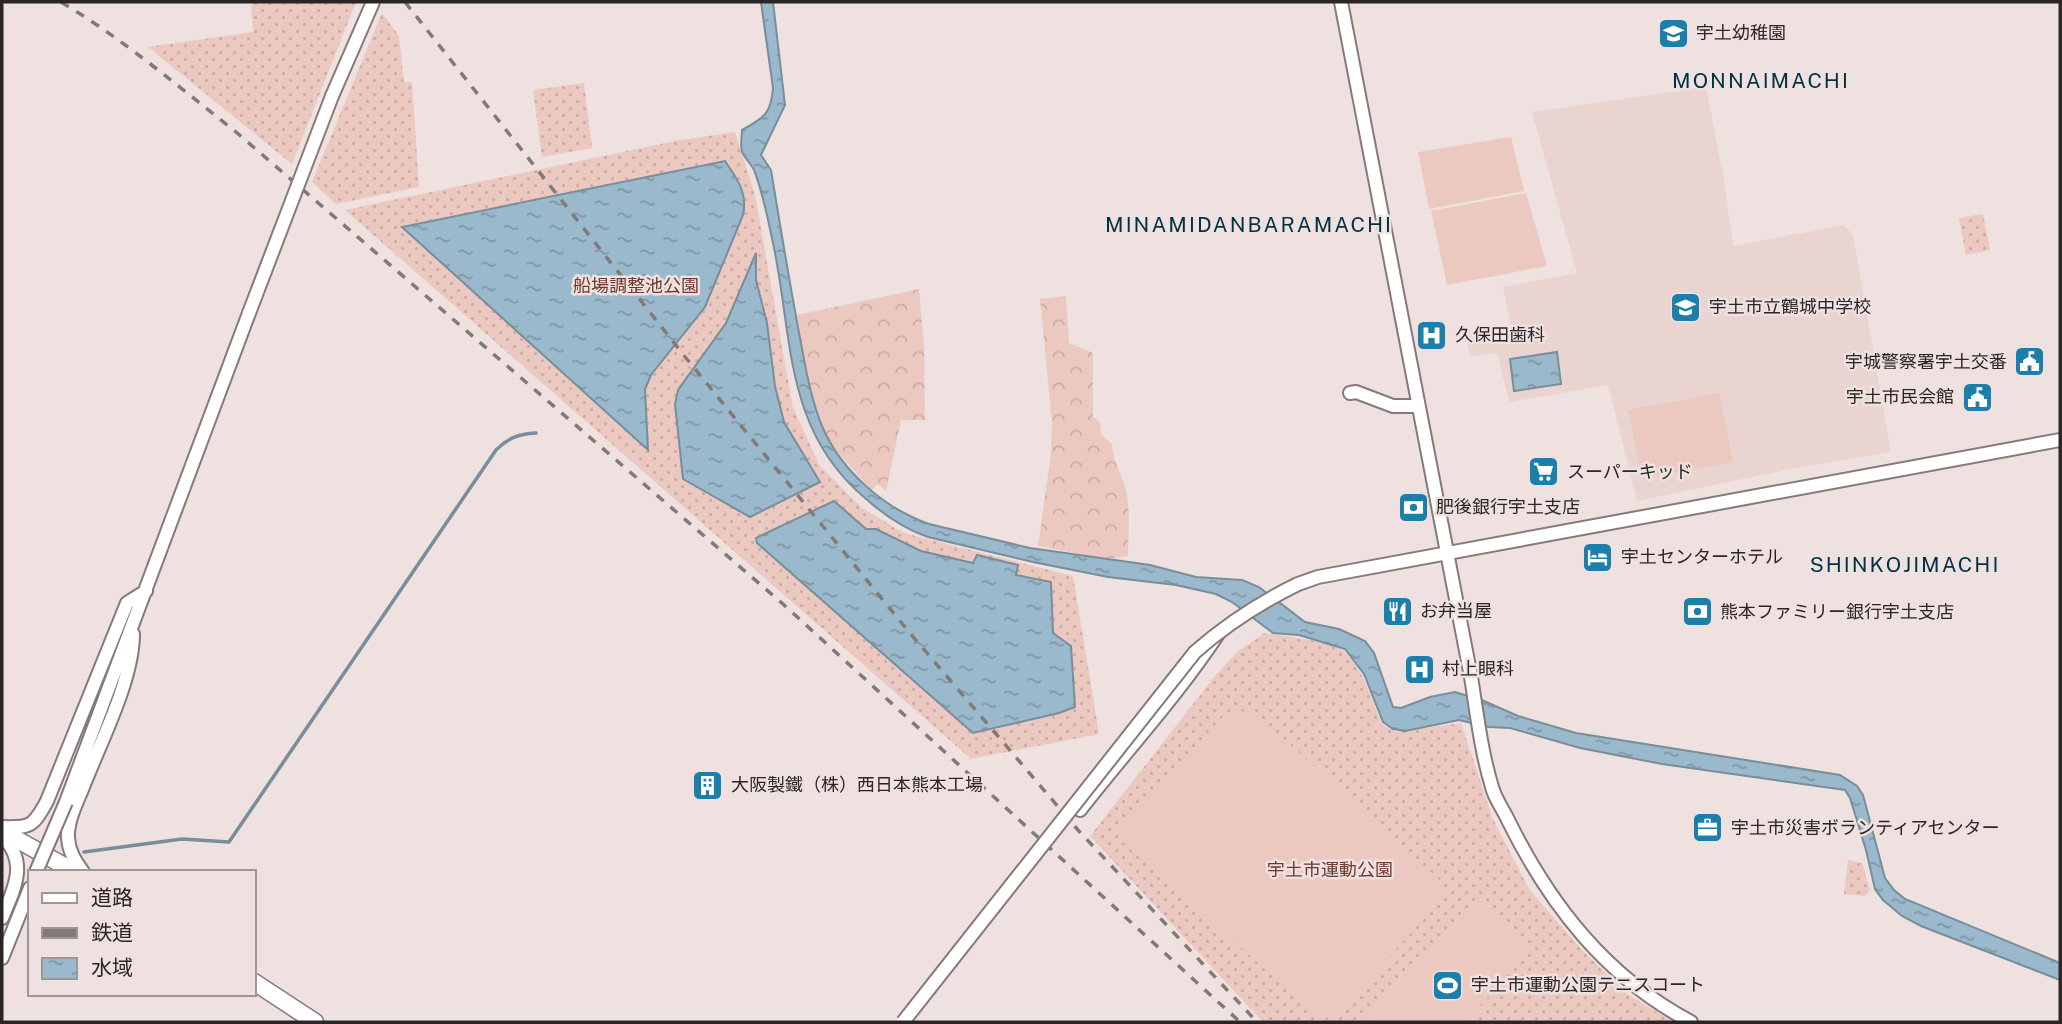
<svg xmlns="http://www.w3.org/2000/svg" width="2062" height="1024" viewBox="0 0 2062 1024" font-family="'Public Sans','Noto Sans JP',sans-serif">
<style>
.built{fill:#e9d4d0}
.grass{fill:url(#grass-dots)}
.forest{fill:url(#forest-crowns)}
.pitch{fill:#ebc9c1}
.water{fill:url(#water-ripples);stroke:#798d9a;stroke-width:2}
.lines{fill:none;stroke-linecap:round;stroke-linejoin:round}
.stream{stroke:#798d9a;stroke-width:3.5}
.tertiary-casing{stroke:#857a77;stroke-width:16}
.primary-casing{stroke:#857a77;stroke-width:19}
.tertiary{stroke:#fff;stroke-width:12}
.primary{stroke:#fff;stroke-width:16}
.rail{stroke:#837a78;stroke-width:3.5;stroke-dasharray:9 9;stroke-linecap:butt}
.tertiary-bridge-casing{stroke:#857a77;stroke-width:16;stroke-linecap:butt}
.tertiary-bridge{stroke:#fff;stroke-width:12}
.labels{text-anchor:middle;stroke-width:5;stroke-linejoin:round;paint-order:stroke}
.poi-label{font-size:18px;fill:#2b2625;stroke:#eee1df;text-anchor:start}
.park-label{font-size:18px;fill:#6d3a30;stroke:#eee1df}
.quarter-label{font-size:21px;letter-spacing:2px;fill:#023146;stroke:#eee1df}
</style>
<defs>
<pattern id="grass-dots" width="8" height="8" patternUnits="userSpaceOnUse" patternTransform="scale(1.75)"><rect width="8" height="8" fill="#ebc9c1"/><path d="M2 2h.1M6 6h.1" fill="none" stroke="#caaca6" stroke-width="1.8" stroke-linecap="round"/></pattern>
<pattern id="forest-crowns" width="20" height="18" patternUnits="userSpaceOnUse" patternTransform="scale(1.75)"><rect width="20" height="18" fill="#ebc9c1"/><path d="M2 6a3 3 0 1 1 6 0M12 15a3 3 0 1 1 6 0" fill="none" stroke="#caaca6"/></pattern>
<pattern id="water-ripples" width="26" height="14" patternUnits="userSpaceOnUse" patternTransform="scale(1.75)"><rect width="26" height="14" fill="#9ab9cc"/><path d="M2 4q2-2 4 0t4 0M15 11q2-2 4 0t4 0" fill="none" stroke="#7e96a5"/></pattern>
</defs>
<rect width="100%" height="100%" fill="#eee1df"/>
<path class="built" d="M 1706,87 L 1723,175 L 1733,246 L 1844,225 L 1853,235 L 1891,452 L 1795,468 L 1637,501 L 1608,385 L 1509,402 L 1497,353 L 1470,356 L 1466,336 L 1511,327 L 1503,287 L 1577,273 L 1532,112 Z"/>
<path class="grass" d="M 251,2 L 356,2 L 292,164 L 148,47 L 253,32 Z
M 382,13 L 399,36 L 404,82 L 412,82 L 419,187 L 336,204 L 312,182 Z
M 584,83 L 592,148 L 542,157 L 533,90 Z
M 735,132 L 755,195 L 793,408 L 820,466 L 862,508 L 904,533 L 1073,576 L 1099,734 L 971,759 L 345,210 L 675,141 Z
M 1983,214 L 1990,250 L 1966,255 L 1959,218 Z
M 1265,633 C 1289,637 1318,639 1340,649 C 1360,659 1374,705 1382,725 L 1397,732 L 1461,723 L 1492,817 L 1529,889 L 1582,950 L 1626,993 L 1673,1022 L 1263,1022 L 1259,1018 L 1090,836 L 1214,677 L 1237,652 Z
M 1848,860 L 1862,863 L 1870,890 L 1865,896 L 1844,894 Z"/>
<path class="forest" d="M 919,289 L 924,346 L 925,420 L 901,420 L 886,491 L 878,484 L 871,490 L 829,442 L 807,387 L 797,315 Z
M 1066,296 L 1069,343 L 1093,353 L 1093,417 L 1100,422 L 1101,434 L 1112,444 C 1114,465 1120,469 1125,487 C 1131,508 1128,534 1128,556 L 1106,559 L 1038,546 L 1051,454 L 1052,423 L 1040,299 Z"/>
<path class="pitch" d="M 1511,137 L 1524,191 L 1429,209 L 1418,152 Z
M 1526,193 L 1547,266 L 1447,285 L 1431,211 Z
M 1719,393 L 1733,462 L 1647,477 L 1641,473 L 1628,410 Z
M 1253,711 L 1443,883 L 1438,902 L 1339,1014 L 1321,1019 L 1119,839 L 1122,825 L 1227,712 Z
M 1476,899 L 1531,948 L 1466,1022 L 1364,1022 Z"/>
<path class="water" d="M 761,2 L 773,2 L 785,105 L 761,155 L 771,170 C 780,225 789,279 799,333 C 805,364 810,397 822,426 C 841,471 884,508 929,524 L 1030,548 L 1150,565 L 1196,577 L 1242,580 L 1259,587 L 1305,622 L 1339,629 L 1365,641 L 1374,653 L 1393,707 L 1401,708 L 1430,697 L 1455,692 L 1484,701 L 1518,716 L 1576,733 L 1840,775 L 1857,786 L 1863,795 L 1885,878 L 1894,890 L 1905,899 L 2060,963 L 2060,980 L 1921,926 L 1902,916 L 1883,900 L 1875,889 L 1866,850 L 1850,798 L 1845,790 L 1662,764 L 1580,748 L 1510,728 L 1489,727 L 1459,720 L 1405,731 L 1393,729 L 1383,722 L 1364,674 L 1345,649 L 1299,635 L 1273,633 L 1232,602 L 1216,594 L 1176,585 L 1108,577 L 1033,562 L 928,537 C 904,529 884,515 865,498 C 785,431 793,341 774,248 C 769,224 763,192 754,170 C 751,164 745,158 742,152 C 740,146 742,137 742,130 C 763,118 771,115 773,88 Z
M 725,161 C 737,179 748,192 743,215 L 705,307 L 651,375 L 645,389 L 648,450 L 402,227 Z
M 756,253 L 756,280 L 767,323 L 775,386 L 784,422 L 820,482 L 750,517 L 683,479 L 675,404 L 678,390 L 726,323 Z
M 1557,352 L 1561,384 L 1514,391 L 1510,359 Z
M 834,501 L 866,529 L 876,529 L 921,551 L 973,563 L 977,555 L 1018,565 L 1016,575 L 1051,582 L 1053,633 L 1071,646 L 1075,707 L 1059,713 L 973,733 L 757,543 L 756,538 Z"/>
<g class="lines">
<path class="stream" d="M 84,852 L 182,839 L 229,842 L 496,450 C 508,438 518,434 536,433"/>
<defs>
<path id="tertiary" d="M 1341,2 L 1471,677 C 1477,714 1481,751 1492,787 C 1495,799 1503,809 1508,820 C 1550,905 1606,977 1691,1022
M 332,96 L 373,2
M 1350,393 L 1356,392 L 1393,406 L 1417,406
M 1298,584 L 1318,577 L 2060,440
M 66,802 L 249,313
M 1080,810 C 1126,751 1177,696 1218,634
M 2,827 C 30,828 33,827 47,801 L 127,603 L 146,591
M 83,872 C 75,861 69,852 68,838 C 67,821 77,802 83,787 C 100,743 133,680 133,634
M 2,918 C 14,889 29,862 2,836
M 2,958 L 30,888"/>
<path id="primary" d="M 2,831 L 75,872
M 254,982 L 315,1022"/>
</defs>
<use href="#tertiary" class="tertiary-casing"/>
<use href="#primary" class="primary-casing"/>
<use href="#tertiary" class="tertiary"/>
<use href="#primary" class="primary"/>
<path class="rail" d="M 61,2 C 123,39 179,87 236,132 L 783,604 L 1240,1022
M 405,2 L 686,358 L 909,632 L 1078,830 L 1257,1022"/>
<defs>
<path id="tertiary-bridge" d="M 249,313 L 332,96
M 36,872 L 66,802
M 903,1022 L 1195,652 C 1228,623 1259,603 1298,584"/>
</defs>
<use href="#tertiary-bridge" class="tertiary-bridge-casing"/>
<use href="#tertiary-bridge" class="tertiary-bridge"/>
</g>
<defs>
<symbol id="school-square" viewBox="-11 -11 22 22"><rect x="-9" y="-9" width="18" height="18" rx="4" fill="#1c7faa" stroke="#eee1df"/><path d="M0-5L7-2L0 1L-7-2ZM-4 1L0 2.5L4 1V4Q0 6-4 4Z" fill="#fff"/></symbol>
<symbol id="hospital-square" viewBox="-11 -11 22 22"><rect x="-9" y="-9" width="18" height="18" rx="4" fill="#1c7faa" stroke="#eee1df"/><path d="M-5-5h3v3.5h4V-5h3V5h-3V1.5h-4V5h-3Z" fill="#fff"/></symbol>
<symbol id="civic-square" viewBox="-11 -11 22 22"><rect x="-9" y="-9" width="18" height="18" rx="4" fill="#1c7faa" stroke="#eee1df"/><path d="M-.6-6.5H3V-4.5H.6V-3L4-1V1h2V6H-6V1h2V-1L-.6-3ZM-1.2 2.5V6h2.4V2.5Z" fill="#fff"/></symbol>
<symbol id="supermarket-square" viewBox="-11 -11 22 22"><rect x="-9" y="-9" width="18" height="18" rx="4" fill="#1c7faa" stroke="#eee1df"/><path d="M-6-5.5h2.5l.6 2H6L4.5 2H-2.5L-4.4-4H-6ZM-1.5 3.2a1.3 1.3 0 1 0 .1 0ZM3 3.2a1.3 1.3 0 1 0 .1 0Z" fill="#fff"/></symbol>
<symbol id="bank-square" viewBox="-11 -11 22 22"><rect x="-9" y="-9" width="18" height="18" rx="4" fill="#1c7faa" stroke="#eee1df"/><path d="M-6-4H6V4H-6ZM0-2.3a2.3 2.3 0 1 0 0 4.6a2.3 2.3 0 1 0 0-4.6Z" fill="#fff"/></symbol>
<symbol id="hotel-square" viewBox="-11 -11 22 22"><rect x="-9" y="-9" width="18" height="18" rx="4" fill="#1c7faa" stroke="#eee1df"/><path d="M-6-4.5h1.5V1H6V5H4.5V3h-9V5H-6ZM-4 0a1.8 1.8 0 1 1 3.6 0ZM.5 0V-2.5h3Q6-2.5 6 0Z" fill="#fff"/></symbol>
<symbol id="restaurant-square" viewBox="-11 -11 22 22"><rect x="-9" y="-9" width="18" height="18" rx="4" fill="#1c7faa" stroke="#eee1df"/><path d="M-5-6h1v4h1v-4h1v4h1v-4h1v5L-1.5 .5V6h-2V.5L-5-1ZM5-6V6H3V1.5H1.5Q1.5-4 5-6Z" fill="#fff"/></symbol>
<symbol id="building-square" viewBox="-11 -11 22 22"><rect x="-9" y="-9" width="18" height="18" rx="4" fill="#1c7faa" stroke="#eee1df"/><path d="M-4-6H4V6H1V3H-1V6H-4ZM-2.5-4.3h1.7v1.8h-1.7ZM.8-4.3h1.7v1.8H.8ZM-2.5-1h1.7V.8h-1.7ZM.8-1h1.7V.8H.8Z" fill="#fff"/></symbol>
<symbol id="office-square" viewBox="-11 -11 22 22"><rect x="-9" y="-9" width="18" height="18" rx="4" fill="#1c7faa" stroke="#eee1df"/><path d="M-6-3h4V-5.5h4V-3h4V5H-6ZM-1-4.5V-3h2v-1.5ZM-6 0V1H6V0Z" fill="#fff"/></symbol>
<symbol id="stadium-square" viewBox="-11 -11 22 22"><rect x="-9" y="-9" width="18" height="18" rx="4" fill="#1c7faa" stroke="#eee1df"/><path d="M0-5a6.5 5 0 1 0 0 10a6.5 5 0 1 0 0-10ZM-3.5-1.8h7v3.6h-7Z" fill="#fff"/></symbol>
</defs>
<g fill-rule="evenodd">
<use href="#school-square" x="1656" y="16" width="35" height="35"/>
<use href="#school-square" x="1668" y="290" width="35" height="35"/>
<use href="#hospital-square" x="1414" y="318" width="35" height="35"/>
<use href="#civic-square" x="2012" y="344" width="35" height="35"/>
<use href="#civic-square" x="1960" y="380" width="35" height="35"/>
<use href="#supermarket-square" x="1526" y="454" width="35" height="35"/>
<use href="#bank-square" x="1396" y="490" width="35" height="35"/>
<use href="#hotel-square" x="1580" y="540" width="35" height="35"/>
<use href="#restaurant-square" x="1380" y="594" width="35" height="35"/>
<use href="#bank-square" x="1680" y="594" width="35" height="35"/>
<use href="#hospital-square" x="1402" y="652" width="35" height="35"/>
<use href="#building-square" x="690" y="768" width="35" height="35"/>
<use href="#office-square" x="1690" y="810" width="35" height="35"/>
<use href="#stadium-square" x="1430" y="968" width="35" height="35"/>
</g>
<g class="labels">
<g class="poi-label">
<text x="1696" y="39">宇土幼稚園</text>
<text x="1709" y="313">宇土市立鶴城中学校</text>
<text x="1455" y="341">久保田歯科</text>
<text x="2007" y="368" text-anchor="end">宇城警察署宇土交番</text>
<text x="1954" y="403" text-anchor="end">宇土市民会館</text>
<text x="1567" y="478">スーパーキッド</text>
<text x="1436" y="513">肥後銀行宇土支店</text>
<text x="1621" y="563">宇土センターホテル</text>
<text x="1420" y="617">お弁当屋</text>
<text x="1720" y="618">熊本ファミリー銀行宇土支店</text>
<text x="1442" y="675">村上眼科</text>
<text x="731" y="791">大阪製鐵（株）西日本熊本工場</text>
<text x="1731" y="834">宇土市災害ボランティアセンター</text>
<text x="1471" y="991">宇土市運動公園テニスコート</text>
</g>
<g class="park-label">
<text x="636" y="292">船場調整池公園</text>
<text x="1330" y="876">宇土市運動公園</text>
</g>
<g class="quarter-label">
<text x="1761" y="88">MONNAIMACHI</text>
<text x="1249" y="232">MINAMIDANBARAMACHI</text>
<text x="1905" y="572">SHINKOJIMACHI</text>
</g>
</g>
<rect width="2062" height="1024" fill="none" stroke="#2b2625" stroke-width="7"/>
<rect x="28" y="870" width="228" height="126" fill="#eee1df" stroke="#a09695" stroke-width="2"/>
<rect x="42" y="893" width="35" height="10" fill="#ffffff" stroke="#a09695" stroke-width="2"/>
<text x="91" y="905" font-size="21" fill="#2b2625">道路</text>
<rect x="42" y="928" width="35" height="10" fill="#837a78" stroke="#a09695" stroke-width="2"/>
<text x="91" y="940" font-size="21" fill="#2b2625">鉄道</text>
<rect x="42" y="958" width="35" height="21" fill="url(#water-ripples)" stroke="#a09695" stroke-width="2"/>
<text x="91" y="975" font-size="21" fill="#2b2625">水域</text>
</svg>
